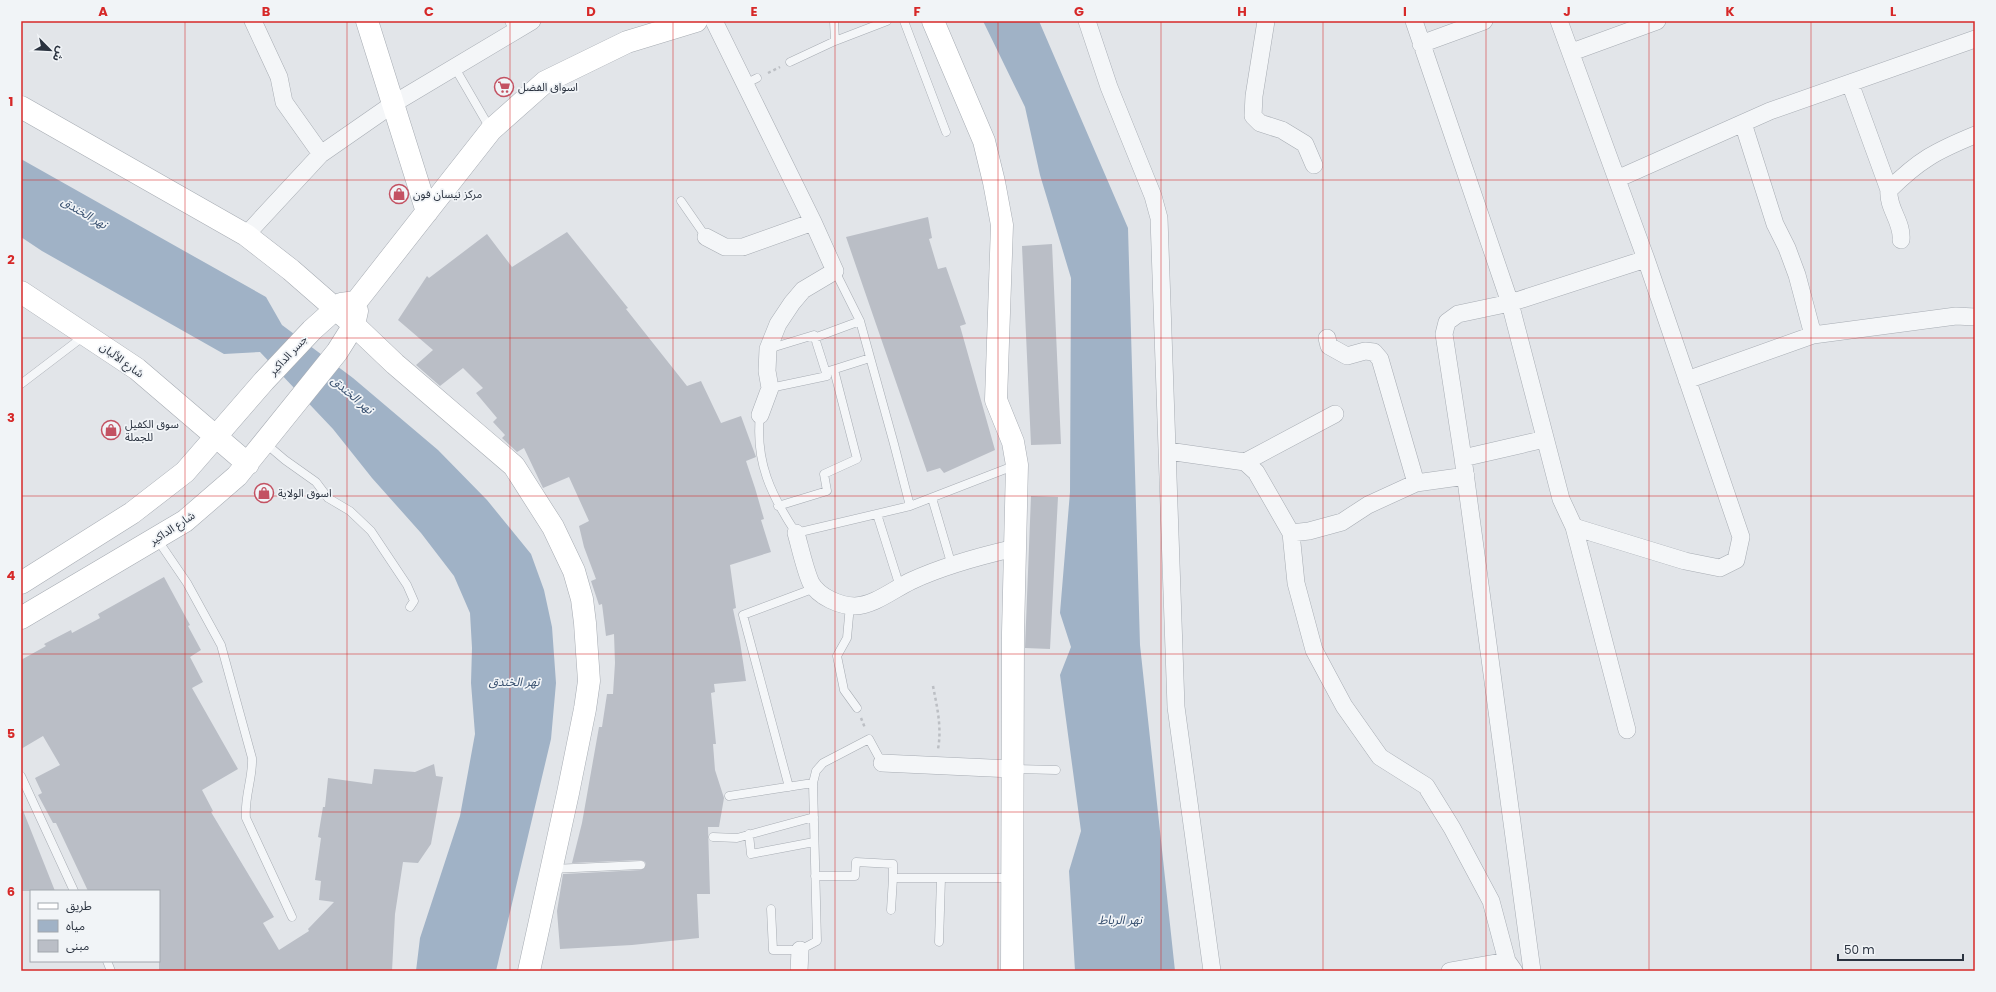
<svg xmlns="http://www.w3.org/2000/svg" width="1996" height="992" viewBox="0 0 1996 992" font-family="Poppins,'Noto Sans Arabic',sans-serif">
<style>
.water{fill:#a0b2c6}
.building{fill:#babec6}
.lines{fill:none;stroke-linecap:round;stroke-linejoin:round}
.lane-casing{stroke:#a7acb3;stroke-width:9}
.street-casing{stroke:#a7acb3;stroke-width:18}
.secondary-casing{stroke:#a7acb3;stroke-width:23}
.path{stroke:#bcbfc4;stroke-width:2.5;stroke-dasharray:3 3;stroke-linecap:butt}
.lane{stroke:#f4f6f8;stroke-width:8}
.street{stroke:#f4f6f8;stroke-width:17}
.secondary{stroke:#fff;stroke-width:22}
.grid{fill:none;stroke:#d62828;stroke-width:1;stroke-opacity:0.55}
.labels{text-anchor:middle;stroke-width:3.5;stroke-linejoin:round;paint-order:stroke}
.poi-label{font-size:11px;fill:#2b3340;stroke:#f1f4f7;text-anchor:start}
.street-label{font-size:11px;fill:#2b3340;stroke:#f1f4f7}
.water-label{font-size:12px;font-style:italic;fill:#395170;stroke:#f1f4f7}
.neatline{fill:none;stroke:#d62828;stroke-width:1.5}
.grid-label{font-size:13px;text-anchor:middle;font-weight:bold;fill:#d62828}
</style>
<rect width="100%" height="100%" fill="#e2e5e9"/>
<path class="water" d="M 983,21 L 1039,21 L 1128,228 L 1140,645 L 1175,971 L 1075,971 L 1069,871 L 1081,831 L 1060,675 L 1071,647 L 1060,613 L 1070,492 L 1071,278 L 1040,175 L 1025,107 Z
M 21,159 L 266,297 L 282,325 L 353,378 L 438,450 L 487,500 L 531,554 L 544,590 L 552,627 L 556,683 L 551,739 L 496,971 L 416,971 L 420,938 L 460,816 L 475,734 L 471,683 L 472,648 L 470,613 L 454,576 L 421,533 L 372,478 L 333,429 L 260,352 L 224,354 L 42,251 L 21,237 Z"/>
<path class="building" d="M 928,217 L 932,238 L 929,239 L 938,269 L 946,267 L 966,324 L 960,326 L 995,450 L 944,473 L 940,468 L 927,472 L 846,237 Z
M 567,232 L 628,308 L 626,309 L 687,386 L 701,381 L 721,423 L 741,416 L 756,457 L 746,461 L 755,488 L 764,519 L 761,520 L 771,552 L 730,565 L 736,608 L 733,609 L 740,642 L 746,681 L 714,684 L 715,692 L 711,693 L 716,744 L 713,744 L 715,770 L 724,798 L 719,827 L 708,827 L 710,894 L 697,894 L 699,938 L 632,945 L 560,949 L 557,911 L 563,874 L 641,870 L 646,865 L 645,862 L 641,860 L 572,863 L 582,823 L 599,727 L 602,727 L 607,694 L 613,694 L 615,663 L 614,634 L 606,636 L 602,604 L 599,605 L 591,581 L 596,579 L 584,547 L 579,526 L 589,521 L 569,477 L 543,488 L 524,448 L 517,452 L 502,438 L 505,435 L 493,422 L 497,418 L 476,393 L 483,388 L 463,368 L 440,386 L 416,365 L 433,350 L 398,320 L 427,276 L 429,278 L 487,234 L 512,267 Z
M 1052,244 L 1061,444 L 1031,445 L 1022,246 Z
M 1031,496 L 1058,497 L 1050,649 L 1025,648 Z
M 164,577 L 190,625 L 188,626 L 201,650 L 190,657 L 203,682 L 192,688 L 238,769 L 202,790 L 213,811 L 211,812 L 274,917 L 263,923 L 279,950 L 309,931 L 308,929 L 334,902 L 319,900 L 321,881 L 315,880 L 321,838 L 318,837 L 323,807 L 325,807 L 328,778 L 372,784 L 374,769 L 415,772 L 434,764 L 436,776 L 443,777 L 431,844 L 418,863 L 403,862 L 395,914 L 392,971 L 159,971 L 159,891 L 88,891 L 56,823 L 53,823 L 38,795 L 42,793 L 35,778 L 60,765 L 43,736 L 21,749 L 21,660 L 46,646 L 44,644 L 71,630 L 72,633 L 100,618 L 98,614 Z
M 21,808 L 22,808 L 55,891 L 21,891 Z"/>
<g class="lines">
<defs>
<path id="lane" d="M 509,21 L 514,32
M 904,21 L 946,132
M 835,41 L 887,21
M 790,62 L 835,41 L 834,21
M 455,68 L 491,130
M 745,84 L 757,78
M 681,201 L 706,237
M 835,271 L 860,321 L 894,444 L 910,506
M 814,338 L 860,321
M 768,349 L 814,335 L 827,376 L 770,388
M 829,371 L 870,358
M 21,384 L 84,336
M 760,415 C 755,462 771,495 796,533 L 910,506 L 1016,465
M 265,443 L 285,460 L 316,482 L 328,498 L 350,511 L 371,531 L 407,585 L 414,601 L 410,607
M 932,498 L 952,566
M 778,506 L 827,491 L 824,474 L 857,459 L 834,370
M 877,514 L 900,587
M 157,539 L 187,583 L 221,645 L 252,758 C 253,778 244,797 246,818 L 292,917
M 850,605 L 847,638 L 837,656 L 844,690 L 857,708
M 1013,769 L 1056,770
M 21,776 L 74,891
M 789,787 L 743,615 L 815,588
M 729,796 L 813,783
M 749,834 L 751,854 L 814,842
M 713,837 L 737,838 L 814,817
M 552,869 L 641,865
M 815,876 L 855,876 L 856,862 L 893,864 L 893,878
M 771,909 L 773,950 L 800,950 L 817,941 L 813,783 L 816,771 L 823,763 L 869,739 L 882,763
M 891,910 L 893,878 L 1011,878
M 939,942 L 941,878
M 107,961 L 111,971"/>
<path id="street" d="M 253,21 L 279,77 L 284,102 L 321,154
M 1087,21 L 1109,87 L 1153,196 L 1159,218 L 1176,707 L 1212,971
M 1266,21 L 1254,96 L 1253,116 L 1260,123 L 1282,130 L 1305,144 L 1314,165
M 1414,21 L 1510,303 L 1561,499 L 1574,527 L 1685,561 L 1720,568 L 1736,560 L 1741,537 L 1646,259 L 1559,21
M 1421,44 L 1484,21
M 1572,52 L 1657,21
M 1850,83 L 1889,190
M 1743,123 L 1775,224 L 1787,248 L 1797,275 L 1813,335
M 1617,179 L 1770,111 L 1975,39
M 246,235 L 321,154 L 393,104 L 532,21
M 706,237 L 725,247 L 743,247 L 813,222 L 714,21
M 1901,240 C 1903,222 1887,208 1889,190 C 1919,160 1936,151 1975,135
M 1327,338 L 1329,346 L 1347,356 L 1365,351 L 1374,352 L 1380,359 L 1416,483
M 1687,380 L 1813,335 L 1956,316 L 1975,317
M 760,415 L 770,388 L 767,371 L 768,349 L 778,324 L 792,303 L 803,290 L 835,271 L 813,222
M 1168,451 L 1245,462 L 1256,472 L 1291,533 L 1296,583 L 1314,650 L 1344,706 L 1380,757 L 1426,786 L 1452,828 L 1491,901 L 1507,961 L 1514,971
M 1463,458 L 1545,439
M 1245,462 L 1335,414
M 1574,527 L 1627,730
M 796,533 C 800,547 805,570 811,583 C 819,597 840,606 855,606 C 875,605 894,589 911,581 C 943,566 980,556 1015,548
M 1291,533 L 1309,531 L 1342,522 L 1368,505 L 1416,483 L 1466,476
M 882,763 L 1012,769
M 799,971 L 800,950
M 1450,971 L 1507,961
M 1532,971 L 1463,458 L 1444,334 L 1447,322 L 1458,314 L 1510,303 L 1646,259"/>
<path id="secondary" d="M 367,21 L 427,212
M 933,21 L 984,141 L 994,182 L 1002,225 L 996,400 L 1013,442 L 1017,465 L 1013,633 L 1012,971
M 21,107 L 246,235 L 291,270 L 354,325 L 395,364 L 514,466 L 553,527 L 574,571 L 582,599 L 585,623 L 589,681 L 585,709 L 568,793 L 529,971
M 21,292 L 137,369 L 248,464
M 21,583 L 132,513 L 185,472 L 264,381 L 312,330 L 341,304 L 356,302 L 491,130 L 545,82 L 627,42 L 696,21
M 21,618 L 185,521 L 237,476 L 337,352 L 354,325 L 357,311"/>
</defs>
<use href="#lane" class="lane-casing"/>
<use href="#street" class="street-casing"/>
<use href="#secondary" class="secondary-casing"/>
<path class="path" d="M 768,73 L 780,67
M 933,686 C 937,707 942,727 938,749
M 861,718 L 865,728"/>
<use href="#lane" class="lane"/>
<use href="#street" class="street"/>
<use href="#secondary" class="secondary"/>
</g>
<path class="grid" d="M 185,21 L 185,971M 347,21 L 347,971M 510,21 L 510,971M 673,21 L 673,971M 835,21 L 835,971M 998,21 L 998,971M 1161,21 L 1161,971M 1323,21 L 1323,971M 1486,21 L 1486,971M 1649,21 L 1649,971M 1811,21 L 1811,971M 21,180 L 1975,180M 21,338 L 1975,338M 21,496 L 1975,496M 21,654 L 1975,654M 21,812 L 1975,812"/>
<defs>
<symbol id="supermarket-ring" viewBox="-11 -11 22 22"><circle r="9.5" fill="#f1f4f7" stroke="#c35262" stroke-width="1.5"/><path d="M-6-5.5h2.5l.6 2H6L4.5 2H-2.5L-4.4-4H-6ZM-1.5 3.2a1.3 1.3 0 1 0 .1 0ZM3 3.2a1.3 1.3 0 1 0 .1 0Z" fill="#c35262"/></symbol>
<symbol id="shop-ring" viewBox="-11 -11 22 22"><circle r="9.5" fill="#f1f4f7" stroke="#c35262" stroke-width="1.5"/><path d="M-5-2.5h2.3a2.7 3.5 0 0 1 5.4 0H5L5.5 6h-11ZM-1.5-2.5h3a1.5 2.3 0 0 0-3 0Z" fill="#c35262"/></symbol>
</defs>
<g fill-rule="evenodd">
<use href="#supermarket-ring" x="493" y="76" width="22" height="22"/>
<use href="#shop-ring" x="388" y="183" width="22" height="22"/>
<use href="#shop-ring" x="100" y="419" width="22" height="22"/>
<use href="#shop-ring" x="253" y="482" width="22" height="22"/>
</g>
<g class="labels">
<g class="poi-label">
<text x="518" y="91">اسواق الفضل</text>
<text x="413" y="198">مركز نيسان فون</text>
<text x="125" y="428">سوق الكفيل<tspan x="125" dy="13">للجملة</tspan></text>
<text x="278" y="497">اسوق الولاية</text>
</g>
<g class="street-label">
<text transform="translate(288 355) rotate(-47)" y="4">جسر الداكير</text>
<text transform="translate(122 360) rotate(36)" y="4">شارع الألبان</text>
<text transform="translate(172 528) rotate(-33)" y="4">شارع الداكير</text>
</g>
<g class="water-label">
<text transform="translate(84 213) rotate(30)" y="4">نهر الخندق</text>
<text transform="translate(352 395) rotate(40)" y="4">نهر الخندق</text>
<text x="514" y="686">نهر الخندق</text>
<text x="1120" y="924">نهر الرباط</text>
</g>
</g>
<rect width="1996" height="992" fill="none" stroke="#f1f4f7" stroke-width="44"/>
<rect x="30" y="890" width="130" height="72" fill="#f1f4f7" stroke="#a2a7ae"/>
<rect x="38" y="903" width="20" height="6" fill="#ffffff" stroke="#a2a7ae"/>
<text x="66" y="910" font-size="12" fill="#2b3340">طريق</text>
<rect x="38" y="920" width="20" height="12" fill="#a0b2c6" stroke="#a2a7ae"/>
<text x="66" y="930" font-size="12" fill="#2b3340">مياه</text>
<rect x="38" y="940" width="20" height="12" fill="#babec6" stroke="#a2a7ae"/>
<text x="66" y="950" font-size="12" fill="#2b3340">مبنى</text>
<g transform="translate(50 50) rotate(114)" stroke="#f1f4f7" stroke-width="3" paint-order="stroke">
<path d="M0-3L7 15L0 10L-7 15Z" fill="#2b3340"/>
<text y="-6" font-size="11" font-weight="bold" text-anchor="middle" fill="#2b3340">ش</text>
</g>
<path d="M1838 954v6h125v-6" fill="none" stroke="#2b3340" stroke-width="2"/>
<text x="1844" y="954" font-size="12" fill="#2b3340" stroke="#f1f4f7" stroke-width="3" paint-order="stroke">50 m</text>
<rect x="22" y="22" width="1952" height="948" class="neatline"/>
<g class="grid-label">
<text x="103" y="16">A</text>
<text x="266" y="16">B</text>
<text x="429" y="16">C</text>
<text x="591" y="16">D</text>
<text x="754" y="16">E</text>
<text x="917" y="16">F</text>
<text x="1079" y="16">G</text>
<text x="1242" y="16">H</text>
<text x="1405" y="16">I</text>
<text x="1567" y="16">J</text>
<text x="1730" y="16">K</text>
<text x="1893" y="16">L</text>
<text x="11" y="106">1</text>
<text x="11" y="264">2</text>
<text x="11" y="422">3</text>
<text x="11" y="580">4</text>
<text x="11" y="738">5</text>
<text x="11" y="896">6</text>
</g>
</svg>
